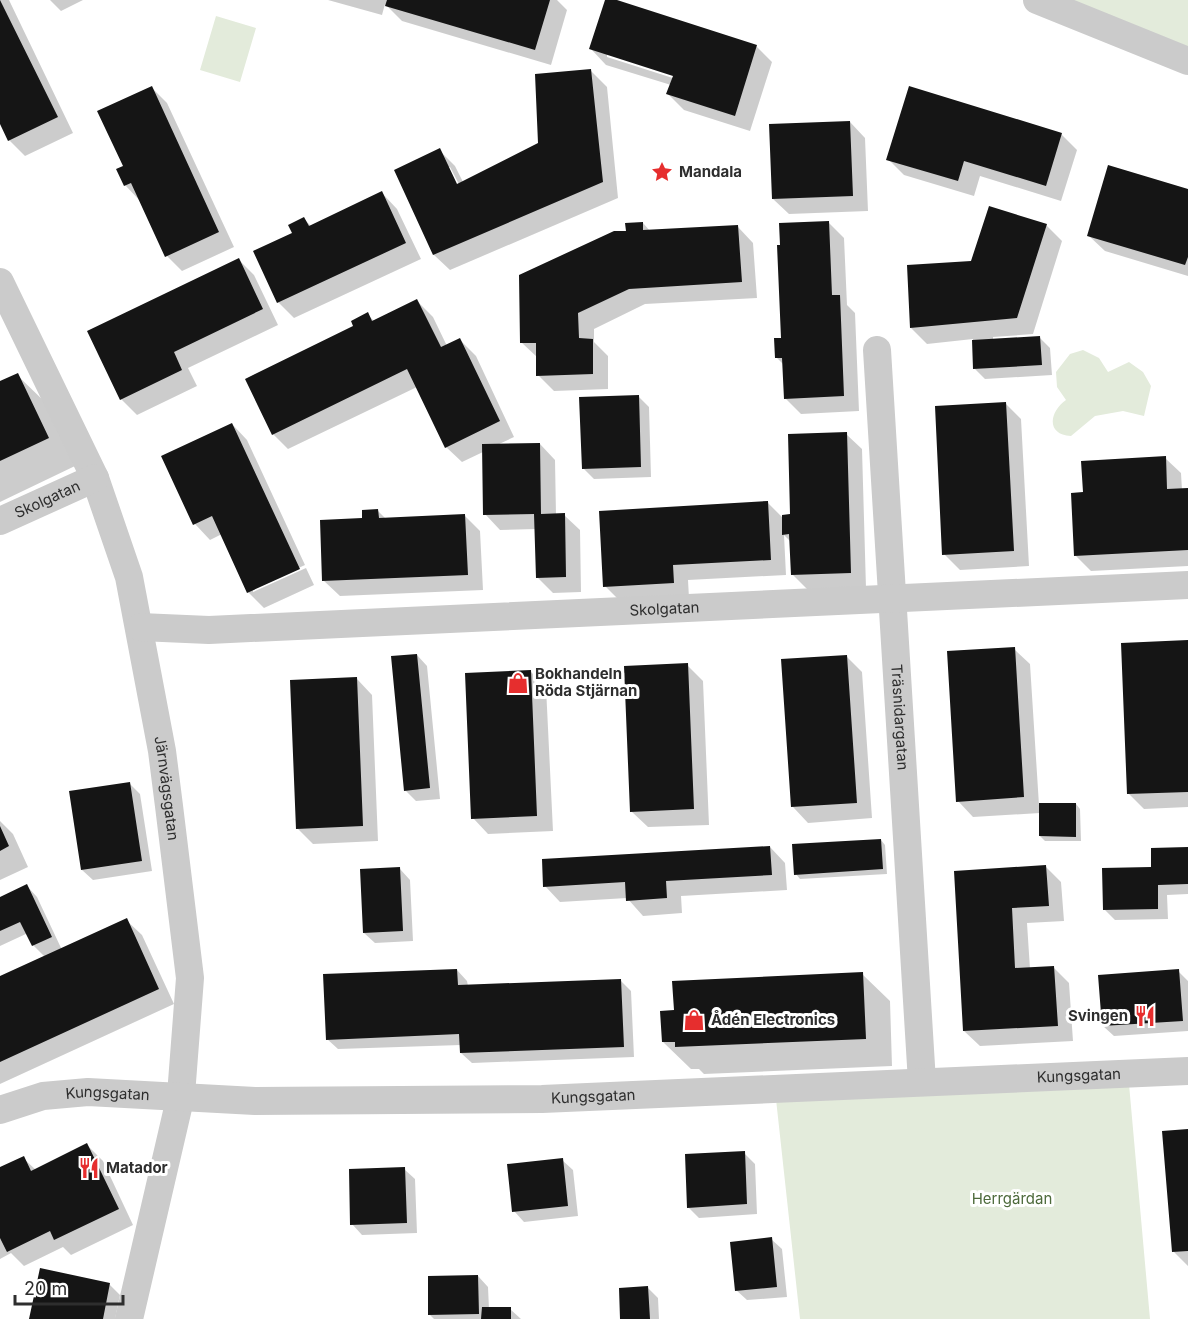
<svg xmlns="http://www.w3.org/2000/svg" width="1188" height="1319" viewBox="0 0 1188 1319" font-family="Inter,sans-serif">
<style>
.green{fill:#e3ebdb}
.shadow{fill:#0003;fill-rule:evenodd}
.building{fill:#151515}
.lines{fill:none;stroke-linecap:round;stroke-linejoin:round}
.minor{stroke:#cbcbcb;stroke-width:28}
.labels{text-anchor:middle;stroke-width:6;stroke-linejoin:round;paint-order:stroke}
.poi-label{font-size:15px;font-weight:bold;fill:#2e2e2e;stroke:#fff;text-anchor:start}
.street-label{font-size:15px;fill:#2e2e2e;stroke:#fff}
.park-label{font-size:15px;fill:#4d6a3b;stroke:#fff}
</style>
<rect width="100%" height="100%" fill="#fff"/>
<path class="green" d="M 1037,0 L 1188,0 L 1188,61 Z
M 216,16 L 256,28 L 240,82 L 200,70 Z
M 1083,350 L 1099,358 L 1108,372 L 1129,362 L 1143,372 L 1151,386 L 1144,416 L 1123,411 L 1095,416 L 1071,436 C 1046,435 1049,412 1066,400 L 1057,387 L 1056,372 L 1070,354 Z
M 1128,1073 L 1150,1319 L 800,1319 L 775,1090 Z"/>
<path class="shadow" d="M 0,0 L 9,0 L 73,133 L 25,156 L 9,140 L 0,121 Z
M 50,0 L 83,0 L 61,11 Z
M 328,0 L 557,0 L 567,10 L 551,65 L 402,21 L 385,4 L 382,15 Z
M 606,0 L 756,46 L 772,62 L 750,131 L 684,110 L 668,94 L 671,85 L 606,65 L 591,49 ZM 607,54 L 680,77 L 679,80 L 607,57 Z
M 591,71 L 607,87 L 618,198 L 450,270 L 434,255 L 396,171 L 439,150 L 455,166 L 463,182 L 540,143 ZM 447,167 L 450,167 L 462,190 L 459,191 Z
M 151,87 L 167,103 L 234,247 L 182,271 L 167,256 L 141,202 L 125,185 L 125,167 Z
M 850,122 L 865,138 L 868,211 L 789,214 L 773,199 Z
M 1061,134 L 1077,150 L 1061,201 L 980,176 L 974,196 L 904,175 L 888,159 Z
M 1188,190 L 1188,276 L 1105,251 L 1089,236 Z
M 382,193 L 397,209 L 421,259 L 294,318 L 278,302 L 294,234 L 304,219 L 311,226 Z
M 828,222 L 844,238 L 847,305 L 855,313 L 859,411 L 801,414 L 785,398 L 784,365 L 776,357 Z
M 643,223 L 650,231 L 738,227 L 753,243 L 757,298 L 645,304 L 594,329 L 594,342 L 608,356 L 608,389 L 554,391 L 538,375 L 538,358 L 521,342 L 628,232 Z
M 1046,225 L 1062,241 L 1033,334 L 993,337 L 993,340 L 1040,338 L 1050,348 L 1052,375 L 985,379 L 974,368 L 973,339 L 927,344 L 911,328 L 972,262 Z
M 239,260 L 254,275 L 278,325 L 188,368 L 197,386 L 137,415 L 121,399 Z
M 417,301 L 433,317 L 447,346 L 460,340 L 476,356 L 514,437 L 497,445 L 540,444 L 555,460 L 556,515 L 564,515 L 580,530 L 581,592 L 553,593 L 537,577 L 536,529 L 500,530 L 485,514 L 483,452 L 462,462 L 446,447 L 417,387 L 288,449 L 273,434 L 367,314 L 375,322 Z
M 17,375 L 45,402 L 75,466 L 0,502 L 0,383 Z
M 638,396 L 649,407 L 651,477 L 594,479 L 583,468 Z
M 1006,404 L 1021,419 L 1029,566 L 960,570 L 944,554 Z
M 232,424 L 247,440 L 305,565 L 253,589 L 253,592 L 306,568 L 314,585 L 264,608 L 248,592 L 222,534 L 210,540 L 195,524 Z
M 846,434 L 862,449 L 866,588 L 808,590 L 792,574 L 791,542 L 784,535 L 786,575 L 688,580 L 689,598 L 621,602 L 605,586 L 768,503 L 783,518 L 792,516 Z
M 1165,458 L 1181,473 L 1182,490 L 1188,490 L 1188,566 L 1091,571 L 1076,556 L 1085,494 Z
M 378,511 L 386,519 L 464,515 L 480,531 L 483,590 L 340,596 L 324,581 L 364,520 Z
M 1188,642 L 1188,807 L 1144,809 L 1128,793 Z
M 1014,649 L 1030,664 L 1039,805 L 1076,804 L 1080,809 L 1081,841 L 1045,841 L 1040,836 L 1040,813 L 973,817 L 958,801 Z
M 417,655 L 427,666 L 440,799 L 416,801 L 405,790 Z
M 846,656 L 862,672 L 872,818 L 808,823 L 793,807 Z
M 687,665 L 703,681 L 709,825 L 648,827 L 632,812 Z
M 530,671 L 546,687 L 553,831 L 488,834 L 473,818 Z
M 357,679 L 372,695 L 378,841 L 313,844 L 297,828 Z
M 129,783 L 140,794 L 152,871 L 93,880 L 82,870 Z
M 0,821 L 13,834 L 28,867 L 0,880 Z
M 881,840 L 885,845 L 887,874 L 800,879 L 796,874 Z
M 770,847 L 785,863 L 787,890 L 681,896 L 682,913 L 643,916 L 627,898 L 560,902 L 545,886 Z
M 1188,849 L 1188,894 L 1167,895 L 1168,919 L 1115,920 L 1105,910 L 1153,868 Z
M 1046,867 L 1061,882 L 1064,921 L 1027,923 L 1030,969 L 1053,967 L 1069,983 L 1073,1041 L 980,1046 L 964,1031 L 955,872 Z
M 400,869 L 410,880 L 413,941 L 375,943 L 364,933 Z
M 27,886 L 37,897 L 62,950 L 126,920 L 142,935 L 174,1004 L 0,1084 L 0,978 L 45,957 L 33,945 L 28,933 L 0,946 L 0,899 Z
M 457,970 L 467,981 L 468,986 L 621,981 L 631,991 L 634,1057 L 472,1063 L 461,1053 L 461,1045 L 338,1049 L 327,1039 Z
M 1178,971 L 1188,981 L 1188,1031 L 1114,1036 L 1103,1026 Z
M 862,974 L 890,1001 L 892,1066 L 704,1074 L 699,1069 L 691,1069 L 663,1042 L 675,1011 Z
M 1188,1131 L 1188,1266 L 1174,1252 Z
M 87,1145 L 103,1161 L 133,1225 L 71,1255 L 63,1247 L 24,1266 L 11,1253 L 0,1259 L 0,1169 L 23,1158 L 36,1170 Z
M 744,1153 L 755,1164 L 757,1214 L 699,1218 L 688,1207 Z
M 562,1160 L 573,1170 L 578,1216 L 524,1222 L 514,1211 Z
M 404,1169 L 415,1179 L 417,1233 L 362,1235 L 352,1224 Z
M 771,1239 L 782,1249 L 787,1297 L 747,1300 L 736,1290 Z
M 478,1276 L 488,1287 L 489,1309 L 510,1309 L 521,1319 L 434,1319 L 430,1315 Z
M 109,1284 L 120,1295 L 115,1319 L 31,1319 Z
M 648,1288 L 658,1298 L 659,1319 L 622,1319 Z"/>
<path class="building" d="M 0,0 L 58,117 L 8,141 L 0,124 Z
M 387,0 L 550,0 L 535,50 L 385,6 Z
M 605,0 L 617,0 L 757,45 L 735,116 L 666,94 L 673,76 L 589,49 Z
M 591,69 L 603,182 L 433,255 L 394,170 L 440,148 L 457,184 L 538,143 L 535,74 Z
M 152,86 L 219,232 L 165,257 L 131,183 L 124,186 L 116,169 L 123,166 L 97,111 Z
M 909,86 L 1062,133 L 1046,186 L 964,161 L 958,181 L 886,160 Z
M 850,121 L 853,196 L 772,199 L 769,124 Z
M 1108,165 L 1188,189 L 1188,257 L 1185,265 L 1087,236 Z
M 382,191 L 406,243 L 277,303 L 253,251 L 292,233 L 288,225 L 304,217 L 309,226 Z
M 989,206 L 1047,224 L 1017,318 L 910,328 L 907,265 L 971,261 Z
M 829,221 L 832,295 L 840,295 L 844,396 L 784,399 L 782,358 L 775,358 L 774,338 L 781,338 L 777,245 L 780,245 L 779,223 Z
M 643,222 L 643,230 L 738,225 L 742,282 L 629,289 L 578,313 L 579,338 L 593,339 L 593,374 L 536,376 L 536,343 L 520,343 L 519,275 L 614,231 L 626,231 L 625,223 Z
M 239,258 L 263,309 L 174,352 L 182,370 L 120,400 L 87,331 Z
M 417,299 L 441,347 L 460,338 L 500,421 L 445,448 L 407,369 L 272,435 L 245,379 L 353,326 L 351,321 L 368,312 L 372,321 Z
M 1040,336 L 1042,365 L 973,369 L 972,340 Z
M 18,373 L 49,438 L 0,461 L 0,381 Z
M 639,395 L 641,467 L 582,469 L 579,397 Z
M 1006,402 L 1014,551 L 942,555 L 935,406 Z
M 232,423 L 300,569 L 247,593 L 212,516 L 193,525 L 161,456 Z
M 847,432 L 851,573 L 791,575 L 789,534 L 782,535 L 782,515 L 790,514 L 788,434 Z
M 540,443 L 541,514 L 565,513 L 566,577 L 536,578 L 534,514 L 483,515 L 482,444 Z
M 1166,456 L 1167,489 L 1188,488 L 1188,550 L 1074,556 L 1071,493 L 1083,492 L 1081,461 Z
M 768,501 L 771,560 L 673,565 L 674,583 L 603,587 L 599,511 Z
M 378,509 L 379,518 L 465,514 L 468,575 L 322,581 L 320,520 L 362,518 L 362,510 Z
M 1188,640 L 1188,792 L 1127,794 L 1121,643 Z
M 1015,647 L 1024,797 L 956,802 L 947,651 Z
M 417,654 L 430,788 L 404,791 L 391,656 Z
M 847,655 L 857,803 L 791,807 L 781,659 Z
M 688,663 L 694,809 L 630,812 L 624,666 Z
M 531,670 L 537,816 L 471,819 L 465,673 Z
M 357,677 L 363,826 L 296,829 L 290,680 Z
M 130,782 L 142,861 L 81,870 L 69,791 Z
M 1039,803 L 1076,803 L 1076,837 L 1039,836 Z
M 0,826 L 9,846 L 0,851 Z
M 881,839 L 883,869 L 794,875 L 792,844 Z
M 770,846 L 772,875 L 666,881 L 667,898 L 626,901 L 625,882 L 543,887 L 542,859 Z
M 1188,847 L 1188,884 L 1158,885 L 1158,909 L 1103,910 L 1102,868 L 1151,867 L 1151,848 Z
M 1046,865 L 1049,906 L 1012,908 L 1015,968 L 1054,966 L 1058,1026 L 963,1031 L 954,871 Z
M 400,867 L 403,931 L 363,933 L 360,869 Z
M 27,884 L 52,937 L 32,946 L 20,922 L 0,931 L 0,897 Z
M 127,918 L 159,989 L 0,1062 L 0,976 Z
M 457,969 L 458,985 L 621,979 L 624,1047 L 460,1053 L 459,1034 L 326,1040 L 323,974 Z
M 1179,969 L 1183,1021 L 1102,1026 L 1098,975 Z
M 863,972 L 866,1039 L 675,1047 L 675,1042 L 662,1042 L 660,1011 L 674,1010 L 672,981 Z
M 1188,1129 L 1188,1251 L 1172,1252 L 1162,1131 Z
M 87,1143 L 119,1209 L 54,1240 L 50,1231 L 7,1252 L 0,1238 L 0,1167 L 24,1156 L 31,1171 Z
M 745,1151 L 747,1204 L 687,1208 L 685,1154 Z
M 563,1158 L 568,1206 L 512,1212 L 507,1164 Z
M 405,1167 L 407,1223 L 350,1225 L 349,1169 Z
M 772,1237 L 777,1287 L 735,1291 L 730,1242 Z
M 40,1268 L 110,1283 L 103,1319 L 29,1319 Z
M 478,1275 L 479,1314 L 428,1315 L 428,1276 Z
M 648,1286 L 650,1319 L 620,1319 L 619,1288 Z
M 482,1307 L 511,1307 L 511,1319 L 481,1319 Z"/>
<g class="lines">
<g class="minor">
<path d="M 1037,0 L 1188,61"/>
<path id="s1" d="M 0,282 L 95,478 L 129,577 L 162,751 L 169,806 L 190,978 L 181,1095 L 129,1319"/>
<path id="s2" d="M 877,350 L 922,1082"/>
<path id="s3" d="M 0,521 L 95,478"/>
<path id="s4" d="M 140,627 L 209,630 L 1188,585"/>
<path id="s5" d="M 0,1110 L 43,1096 L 88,1092 L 255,1101 L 542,1099 L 1188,1071"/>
</g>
</g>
<defs>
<symbol id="sight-bare" viewBox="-9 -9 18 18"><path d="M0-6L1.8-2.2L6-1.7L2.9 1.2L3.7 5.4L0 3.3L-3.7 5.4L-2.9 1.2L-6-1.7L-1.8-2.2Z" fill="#e62e2e" stroke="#fff" stroke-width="2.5" paint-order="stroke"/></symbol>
<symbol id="shop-bare" viewBox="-9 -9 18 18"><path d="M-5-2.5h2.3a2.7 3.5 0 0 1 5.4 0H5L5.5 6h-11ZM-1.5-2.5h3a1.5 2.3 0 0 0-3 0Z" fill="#e62e2e" stroke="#fff" stroke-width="2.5" paint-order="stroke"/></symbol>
<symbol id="restaurant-bare" viewBox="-9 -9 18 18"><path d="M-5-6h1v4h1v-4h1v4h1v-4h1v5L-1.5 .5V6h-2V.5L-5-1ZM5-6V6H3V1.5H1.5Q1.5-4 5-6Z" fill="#e62e2e" stroke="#fff" stroke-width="2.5" paint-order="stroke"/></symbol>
</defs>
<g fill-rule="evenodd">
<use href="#sight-bare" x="647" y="157" width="30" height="30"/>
<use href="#shop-bare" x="503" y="668" width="30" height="30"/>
<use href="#restaurant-bare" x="1130" y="1001" width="30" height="30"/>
<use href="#shop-bare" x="679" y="1005" width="30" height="30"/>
<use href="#restaurant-bare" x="74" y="1153" width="30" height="30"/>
</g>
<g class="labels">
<g class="poi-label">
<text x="679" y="177">Mandala</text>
<text x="535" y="679">Bokhandeln<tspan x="535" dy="17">Röda Stjärnan</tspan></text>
<text x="1128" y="1021" text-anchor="end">Svingen</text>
<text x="711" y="1025">Ådén Electronics</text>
<text x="106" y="1173">Matador</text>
</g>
<g class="street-label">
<text dy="5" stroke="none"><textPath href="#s3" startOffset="52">Skolgatan</textPath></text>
<text dy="5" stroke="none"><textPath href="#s4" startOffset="525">Skolgatan</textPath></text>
<text dy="5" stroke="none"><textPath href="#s2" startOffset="368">Träsnidargatan</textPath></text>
<text dy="5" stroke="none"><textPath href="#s1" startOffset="537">Järnvägsgatan</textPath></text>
<text dy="5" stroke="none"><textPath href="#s5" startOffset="1082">Kungsgatan</textPath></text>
<text dy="5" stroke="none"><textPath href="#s5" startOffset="110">Kungsgatan</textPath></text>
<text dy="5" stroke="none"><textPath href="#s5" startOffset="596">Kungsgatan</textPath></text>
</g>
<g class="park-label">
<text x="1012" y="1204">Herrgärdan</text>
</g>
</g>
<path d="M15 1295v9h108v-9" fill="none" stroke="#2e2e2e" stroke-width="3"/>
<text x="24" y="1295" font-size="18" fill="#2e2e2e" stroke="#ffffff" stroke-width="4.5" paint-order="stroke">20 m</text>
</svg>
